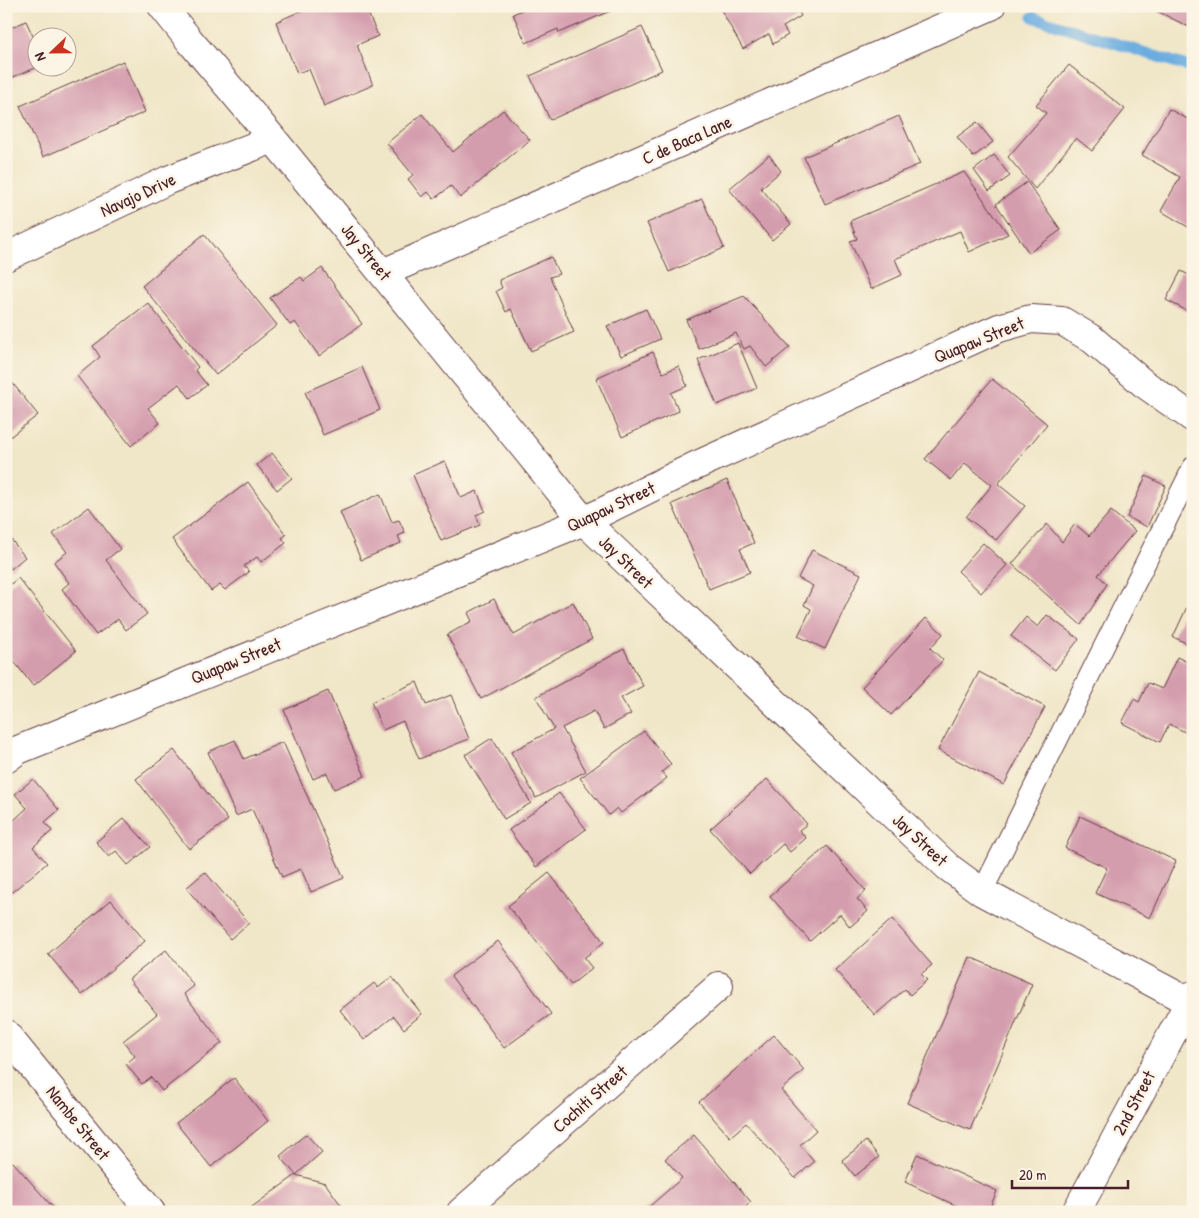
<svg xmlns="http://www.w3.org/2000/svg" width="1199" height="1218" viewBox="0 0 1199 1218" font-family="'Patrick Hand',sans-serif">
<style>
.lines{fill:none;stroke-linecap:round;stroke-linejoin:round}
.stream{stroke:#6cade0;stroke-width:11}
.building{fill:#d49dae}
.service-casing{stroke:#633d43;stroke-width:22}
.minor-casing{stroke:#633d43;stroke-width:30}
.tertiary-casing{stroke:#633d43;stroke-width:30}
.service{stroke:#fff;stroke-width:20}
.minor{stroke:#fff;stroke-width:28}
.tertiary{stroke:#fff;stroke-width:28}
.labels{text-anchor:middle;stroke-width:5;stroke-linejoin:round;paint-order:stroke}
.street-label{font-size:18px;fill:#4a1f2b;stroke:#fcf5e5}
</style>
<rect width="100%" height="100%" fill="#fcf5e5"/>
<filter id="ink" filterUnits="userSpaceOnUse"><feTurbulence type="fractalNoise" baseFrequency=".02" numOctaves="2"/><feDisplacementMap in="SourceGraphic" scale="10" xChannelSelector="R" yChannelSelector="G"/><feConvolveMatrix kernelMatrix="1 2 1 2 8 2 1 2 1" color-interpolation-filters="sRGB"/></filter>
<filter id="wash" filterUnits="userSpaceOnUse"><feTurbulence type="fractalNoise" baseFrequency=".0096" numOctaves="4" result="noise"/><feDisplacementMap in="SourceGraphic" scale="20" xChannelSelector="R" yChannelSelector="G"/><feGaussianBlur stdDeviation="1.12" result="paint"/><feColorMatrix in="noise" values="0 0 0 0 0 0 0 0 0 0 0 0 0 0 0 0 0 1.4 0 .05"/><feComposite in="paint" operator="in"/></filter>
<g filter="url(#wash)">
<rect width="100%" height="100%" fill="#f0e6c8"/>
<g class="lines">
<path class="stream" d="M 1033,17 L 1193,68"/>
</g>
<g id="blocks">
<path class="building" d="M 312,6 L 365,6 L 378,36 L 357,45 L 373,85 L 324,106 L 309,69 L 297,73 L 276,22 Z
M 531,6 L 622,6 L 559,33 L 558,29 L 526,43 L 513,14 Z
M 719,6 L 796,6 L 801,16 L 783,27 L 788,35 L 773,44 L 769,34 L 743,49 Z
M 1147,6 L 1193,6 L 1193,25 L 1191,28 Z
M 26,21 L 38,47 L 38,67 L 6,80 L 6,30 Z
M 642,27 L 662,70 L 550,120 L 530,76 Z
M 123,61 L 145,112 L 43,157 L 20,106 Z
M 1069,65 L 1125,109 L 1092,151 L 1076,138 L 1035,189 L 1008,157 L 1046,113 L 1036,105 Z
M 1169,109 L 1193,122 L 1193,170 L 1188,179 L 1193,182 L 1193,230 L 1161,211 L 1180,177 L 1142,155 Z
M 503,110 L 530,140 L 460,198 L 451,186 L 434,199 L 428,192 L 422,197 L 408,179 L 413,175 L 387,143 L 422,114 L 453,152 Z
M 899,116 L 920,164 L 825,204 L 804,157 Z
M 977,122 L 993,142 L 973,157 L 957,137 Z
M 769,155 L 781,171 L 761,188 L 791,224 L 772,240 L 729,189 Z
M 994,155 L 1010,176 L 989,191 L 974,170 Z
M 964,172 L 1008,234 L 969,252 L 960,231 L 895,259 L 902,275 L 871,289 L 850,241 L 857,239 L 850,221 Z
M 1027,182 L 1061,230 L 1029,253 L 996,204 Z
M 702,199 L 724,248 L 669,272 L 647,223 Z
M 204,234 L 277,325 L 216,375 L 142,286 Z
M 551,257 L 559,274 L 550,277 L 574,332 L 531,351 L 511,309 L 506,312 L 496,291 L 502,288 L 499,280 Z
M 322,268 L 362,324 L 319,356 L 295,322 L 290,325 L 270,298 L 301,277 L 304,281 Z
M 1181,271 L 1193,277 L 1193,314 L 1166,300 Z
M 744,296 L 790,347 L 766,367 L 750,346 L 744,349 L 736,333 L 699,349 L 686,320 Z
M 148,303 L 198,367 L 195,370 L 207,385 L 190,398 L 179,384 L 148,408 L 160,423 L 131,446 L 77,376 L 100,357 L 93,346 Z
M 646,309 L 660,339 L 621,356 L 607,326 Z
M 738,343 L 757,388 L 717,405 L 698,360 Z
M 653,352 L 663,373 L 679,366 L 687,386 L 671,393 L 679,411 L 622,437 L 596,378 Z
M 362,367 L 380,410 L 323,435 L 305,392 Z
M 6,375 L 38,415 L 6,440 Z
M 992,379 L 1047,424 L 998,484 L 1025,506 L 996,540 L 966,517 L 992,485 L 965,463 L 951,480 L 925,459 Z
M 272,453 L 292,478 L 277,490 L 257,465 Z
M 445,461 L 461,498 L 477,491 L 485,511 L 476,515 L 480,525 L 441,541 L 413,475 Z
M 1146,476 L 1166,486 L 1147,527 L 1127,517 Z
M 727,480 L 754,543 L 740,549 L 750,572 L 709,589 L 672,504 Z
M 248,482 L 286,535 L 282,538 L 286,543 L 261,562 L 257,557 L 244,566 L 249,572 L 225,590 L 220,585 L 211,591 L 172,539 Z
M 380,494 L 392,522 L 399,520 L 405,533 L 398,536 L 401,543 L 361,560 L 340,512 Z
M 89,507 L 120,549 L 106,560 L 147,614 L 126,630 L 118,619 L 96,635 L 62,589 L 69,583 L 54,562 L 67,552 L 53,534 Z
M 1111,511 L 1135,531 L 1098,575 L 1107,584 L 1081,625 L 1012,564 L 1047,524 L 1062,542 L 1075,524 L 1089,536 Z
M 6,533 L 25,557 L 11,569 L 6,563 Z
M 983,543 L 1007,565 L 981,593 L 958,571 Z
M 812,550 L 861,574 L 825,649 L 798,636 L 811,609 L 804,605 L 813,586 L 798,578 Z
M 18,578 L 76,651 L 33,686 L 6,651 L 6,588 Z
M 1193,594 L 1193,646 L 1173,637 Z
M 494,599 L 514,635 L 573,602 L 592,639 L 481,699 L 447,635 L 472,621 L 468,613 Z
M 1047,615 L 1079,639 L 1055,670 L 1011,636 L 1026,617 L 1038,627 Z
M 926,618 L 943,634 L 930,648 L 943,660 L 891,715 L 862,687 Z
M 624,649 L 643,686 L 621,698 L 631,714 L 604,729 L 594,711 L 562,728 L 586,771 L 536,798 L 511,752 L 554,729 L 536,697 Z
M 1177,657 L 1193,665 L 1193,736 L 1169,724 L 1160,742 L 1122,723 L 1134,699 L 1139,702 L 1148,683 L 1162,689 Z
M 979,672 L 1045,707 L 1004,785 L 938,750 Z
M 417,682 L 426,705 L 451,695 L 469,739 L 419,759 L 403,721 L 383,730 L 371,702 Z
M 328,691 L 365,776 L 334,789 L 327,773 L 313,779 L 284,710 Z
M 644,731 L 671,764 L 662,772 L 667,778 L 621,813 L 617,808 L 609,815 L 580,778 Z
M 492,738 L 531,803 L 504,819 L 465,755 Z
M 235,740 L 244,759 L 283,742 L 344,878 L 311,892 L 301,869 L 282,877 L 252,809 L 236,816 L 208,752 Z
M 174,750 L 228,820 L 189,849 L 136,779 Z
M 33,779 L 59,810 L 45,822 L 52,831 L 33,847 L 47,863 L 6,897 L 6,822 L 10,818 L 13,821 L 27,808 L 15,794 Z
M 767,779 L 807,824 L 799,830 L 806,838 L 790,852 L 783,844 L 750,874 L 710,829 Z
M 559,793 L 586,829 L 536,867 L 509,830 Z
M 1080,816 L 1176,861 L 1150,918 L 1095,893 L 1107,868 L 1065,848 Z
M 124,818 L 150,847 L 128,865 L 116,851 L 109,857 L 96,842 Z
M 827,846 L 866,891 L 857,899 L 868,911 L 850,927 L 840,914 L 810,941 L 770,896 Z
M 205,872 L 249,923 L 230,939 L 186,888 Z
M 549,873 L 604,942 L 584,958 L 592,968 L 571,985 L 508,906 Z
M 111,900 L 145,941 L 82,995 L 48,954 Z
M 892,919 L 932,965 L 921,974 L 927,980 L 910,995 L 905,989 L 875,1015 L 835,970 Z
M 498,941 L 551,1014 L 504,1048 L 451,976 Z
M 166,950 L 194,986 L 184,994 L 222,1043 L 162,1091 L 151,1077 L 142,1084 L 126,1064 L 135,1056 L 123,1041 L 157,1014 L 129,979 Z
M 970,957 L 1032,984 L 970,1130 L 907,1103 Z
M 392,977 L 422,1014 L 404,1029 L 394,1016 L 364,1040 L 340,1010 L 374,983 L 378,988 Z
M 774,1035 L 804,1070 L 781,1090 L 816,1130 L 800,1145 L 814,1162 L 795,1178 L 746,1123 L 730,1137 L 699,1102 Z
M 234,1078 L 268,1121 L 211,1167 L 176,1123 Z
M 306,1134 L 322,1152 L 296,1175 L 280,1156 Z
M 694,1135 L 751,1202 L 740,1212 L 643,1212 L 682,1178 L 665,1159 Z
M 866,1141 L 879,1157 L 855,1176 L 842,1160 Z
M 917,1154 L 997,1191 L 988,1212 L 970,1212 L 905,1182 Z
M 13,1162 L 57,1212 L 6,1212 L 6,1167 Z
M 296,1175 L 325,1183 L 346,1212 L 245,1212 Z"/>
</g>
</g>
<g filter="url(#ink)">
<use href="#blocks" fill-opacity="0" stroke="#633d43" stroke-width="1"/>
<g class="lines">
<defs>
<path id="service" d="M 982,892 L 1193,467"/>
<path id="minor" d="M 162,6 L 190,41 L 273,139 L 584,521 L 948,867 L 982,892 L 1193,1004
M 6,257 L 168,180 L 273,139
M 383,273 L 991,6
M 6,759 L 18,750 L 584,521 L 693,467 L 999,328 L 1031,319 L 1062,321 L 1092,339 L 1143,383 L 1193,418
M 6,1034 L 151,1212
M 461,1212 L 719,986"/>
<path id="tertiary" d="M 1076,1212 L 1193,995"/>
</defs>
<use href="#service" class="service-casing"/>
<use href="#minor" class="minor-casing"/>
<use href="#tertiary" class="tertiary-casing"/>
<use href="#service" class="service"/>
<use href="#minor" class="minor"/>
<use href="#tertiary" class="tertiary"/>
</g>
</g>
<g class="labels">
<g class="street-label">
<text transform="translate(687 140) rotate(-24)" y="6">C de Baca Lane</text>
<text transform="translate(138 195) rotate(-25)" y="6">Navajo Drive</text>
<text transform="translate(366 252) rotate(51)" y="6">Jay Street</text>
<text transform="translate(979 340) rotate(-22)" y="6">Quapaw Street</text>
<text transform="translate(611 507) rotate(-25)" y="6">Quapaw Street</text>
<text transform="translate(626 562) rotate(44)" y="6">Jay Street</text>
<text transform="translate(236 661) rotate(-22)" y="6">Quapaw Street</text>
<text transform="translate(920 840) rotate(43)" y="6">Jay Street</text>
<text transform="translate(590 1099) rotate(-41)" y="6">Cochiti Street</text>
<text transform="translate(1134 1103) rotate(-62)" y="6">2nd Street</text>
<text transform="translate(78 1123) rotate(51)" y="6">Nambe Street</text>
</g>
</g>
<rect width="1199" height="1218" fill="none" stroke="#fcf5e5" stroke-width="25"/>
<g transform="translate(52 52) rotate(248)"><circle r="24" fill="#fcf5e5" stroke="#b59f9b"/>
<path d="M0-4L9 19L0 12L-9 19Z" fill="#c8321e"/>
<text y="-8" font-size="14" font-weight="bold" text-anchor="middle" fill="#4a1f2b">N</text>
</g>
<path d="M1012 1180v8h116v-8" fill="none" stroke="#4a1f2b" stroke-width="2.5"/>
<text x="1019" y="1180" font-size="15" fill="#4a1f2b" stroke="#fcf5e5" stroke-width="4" paint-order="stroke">20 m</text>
</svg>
